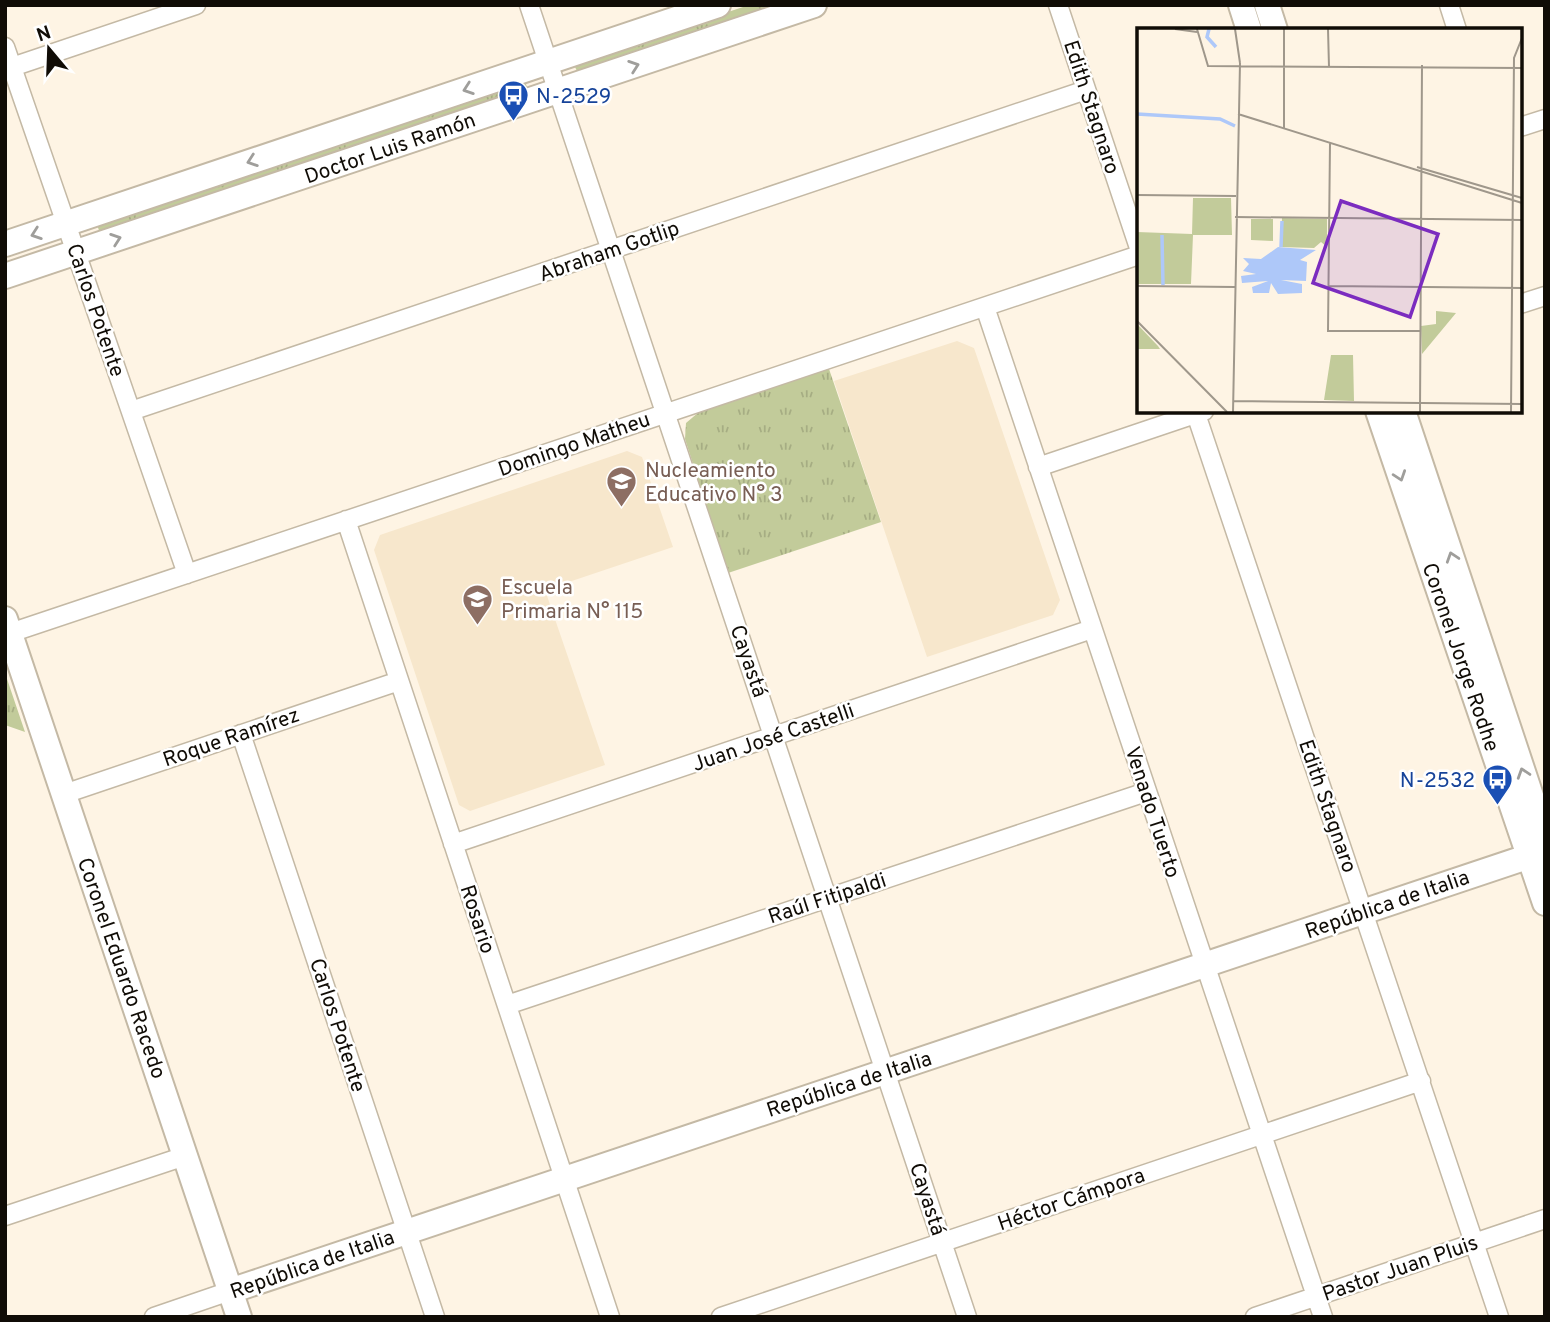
<svg xmlns="http://www.w3.org/2000/svg" width="1550" height="1322" viewBox="0 0 1550 1322" font-family="Overpass,sans-serif">
<style>
.built{fill:#f7e7cc}
.grass{fill:url(#grass-tufts)}
.lines{fill:none;stroke-linecap:round;stroke-linejoin:round}
.street-casing{stroke:#c4b9a5;stroke-width:21}
.secondary-casing{stroke:#c4b9a5;stroke-width:28}
.street{stroke:#fff;stroke-width:18}
.secondary{stroke:#fff;stroke-width:24}
.oneway{stroke:#9f9e9b}
.labels{text-anchor:middle;stroke-width:5;stroke-linejoin:round;paint-order:stroke}
.transit-label{font-size:21px;fill:#164399;stroke:#fff;text-anchor:start}
.street-label{font-size:21px;fill:#100c06;stroke:#fff}
.education-label{font-size:21px;fill:#785e54;stroke:#fff;text-anchor:start}
.inset-river{fill:none;stroke:#aec8f9;stroke-width:3.5}
.inset-road{fill:none;stroke:#9f978b;stroke-width:2}
.view{fill:#7b2cbf;fill-opacity:0.15;stroke:#7b2cbf;stroke-width:3.5}
.inset-edge{fill:none;stroke:#100c06;stroke-width:3.5}
</style>
<defs>
<pattern id="grass-tufts" width="24" height="20" patternUnits="userSpaceOnUse" patternTransform="scale(1.75)"><rect width="24" height="20" fill="#c2cb9a"/><path d="M3 7l-1-3M5 7V3M7 7l1-3M15 17l-1-3M17 17v-4M19 17l1-3" fill="none" stroke="#a6ad83"/></pattern>
</defs>
<rect width="100%" height="100%" fill="#fef4e4"/>
<path class="built" d="M 957,341 L 974,348 L 1060,600 L 1053,615 L 927,657 L 834,381 Z
M 627,451 L 642,457 L 673,547 L 545,590 L 605,765 L 470,811 L 459,805 L 374,550 L 380,535 Z"/>
<path class="grass" d="M 749,5 L 788,5 L 577,71 L 575,67 L 578,62 Z
M 525,82 L 528,89 L 100,233 L 97,225 Z
M 829,369 L 881,522 L 728,573 L 685,439 L 686,423 L 699,412 Z
M 5,673 L 25,732 L 5,725 Z"/>
<g class="lines">
<defs>
<path id="street" d="M 529,5 L 967,1317
M 1058,5 L 1139,248
M 1449,5 L 1457,30
M 5,47 L 187,574
M 12,67 L 196,5
M 1520,127 L 1545,119
M 1520,304 L 1545,296
M 985,307 L 1323,1317
M 131,411 L 1086,90
M 1196,414 L 1499,1317
M 1038,467 L 1204,411
M 346,520 L 610,1317
M 10,633 L 1139,255
M 241,734 L 435,1317
M 64,794 L 399,681
M 453,844 L 1092,629
M 507,1005 L 1146,792
M 5,1216 L 185,1156
M 154,1317 L 230,1291
M 721,1317 L 1421,1081
M 1255,1317 L 1545,1219"/>
<path id="secondary" d="M 1241,5 L 1249,30
M 1267,5 L 1275,30
M 5,244 L 718,5
M 5,276 L 814,5
M 1378,411 L 1545,903
M 1403,411 L 1545,838
M 5,619 L 239,1317
M 230,1291 L 1545,851"/>
</defs>
<use href="#street" class="street-casing"/>
<use href="#secondary" class="secondary-casing"/>
<use href="#street" class="street"/>
<use href="#secondary" class="secondary"/>
</g>
<defs><path id="oneway-chevron" d="M-2-3.5L2.5 0L-2 3.5" fill="none" stroke-width="1.6" stroke-linecap="round" stroke-linejoin="round" transform="scale(1.75)"/></defs>
<g class="oneway">
<use href="#oneway-chevron" transform="translate(634 66) rotate(-19)"/>
<use href="#oneway-chevron" transform="translate(468 89) rotate(161)"/>
<use href="#oneway-chevron" transform="translate(252 161) rotate(161)"/>
<use href="#oneway-chevron" transform="translate(36 234) rotate(161)"/>
<use href="#oneway-chevron" transform="translate(116 239) rotate(-19)"/>
<use href="#oneway-chevron" transform="translate(1400 476) rotate(71)"/>
<use href="#oneway-chevron" transform="translate(1452 557) rotate(-108)"/>
<use href="#oneway-chevron" transform="translate(1523 773) rotate(-108)"/>
</g>
<defs>
<symbol id="bus-pin" viewBox="-11 -11 22 30"><path d="M0 17L-7.5 6A9.5 9.5 0 1 1 7.5 6Z" fill="#1a4fb4" stroke="#fff"/><path d="M-5-6H5V4H4V6H2V4H-2V6H-4V4H-5ZM-3.5-4V0h7V-4ZM-3.5 1.2v1.5H-2V1.2ZM2 1.2v1.5H3.5V1.2Z" fill="#fff"/></symbol>
<symbol id="university-pin" viewBox="-11 -11 22 30"><path d="M0 17L-7.5 6A9.5 9.5 0 1 1 7.5 6Z" fill="#8d6e63" stroke="#fff"/><path d="M0-5L7-2L0 1L-7-2ZM-4 1L0 2.5L4 1V4Q0 6-4 4Z" fill="#fff"/></symbol>
<symbol id="school-pin" viewBox="-11 -11 22 30"><path d="M0 17L-7.5 6A9.5 9.5 0 1 1 7.5 6Z" fill="#8d6e63" stroke="#fff"/><path d="M0-5L7-2L0 1L-7-2ZM-4 1L0 2.5L4 1V4Q0 6-4 4Z" fill="#fff"/></symbol>
</defs>
<g fill-rule="evenodd">
<use href="#bus-pin" x="496" y="78" width="35" height="47"/>
<use href="#university-pin" x="604" y="464" width="35" height="47"/>
<use href="#school-pin" x="460" y="582" width="35" height="47"/>
<use href="#bus-pin" x="1480" y="762" width="35" height="47"/>
</g>
<g class="labels">
<g class="transit-label">
<text x="536" y="103">N-2529</text>
<text x="1475" y="787" text-anchor="end">N-2532</text>
</g>
<g class="street-label">
<text transform="translate(1092 107) rotate(72)" y="7">Edith Stagnaro</text>
<text transform="translate(390 148) rotate(-19)" y="7">Doctor Luis Ramón</text>
<text transform="translate(609 251) rotate(-19)" y="7">Abraham Gotlip</text>
<text transform="translate(96 310) rotate(71)" y="7">Carlos Potente</text>
<text transform="translate(574 444) rotate(-19)" y="7">Domingo Matheu</text>
<text transform="translate(1461 657) rotate(71)" y="7">Coronel Jorge Rodhe</text>
<text transform="translate(749 661) rotate(71)" y="7">Cayastá</text>
<text transform="translate(231 737) rotate(-19)" y="7">Roque Ramírez</text>
<text transform="translate(773 737) rotate(-19)" y="7">Juan José Castelli</text>
<text transform="translate(1328 806) rotate(71)" y="7">Edith Stagnaro</text>
<text transform="translate(1153 812) rotate(72)" y="7">Venado Tuerto</text>
<text transform="translate(827 898) rotate(-18)" y="7">Raúl Fitipaldi</text>
<text transform="translate(1387 904) rotate(-19)" y="7">República de Italia</text>
<text transform="translate(478 919) rotate(72)" y="7">Rosario</text>
<text transform="translate(122 968) rotate(71)" y="7">Coronel Eduardo Racedo</text>
<text transform="translate(338 1025) rotate(72)" y="7">Carlos Potente</text>
<text transform="translate(849 1084) rotate(-18)" y="7">República de Italia</text>
<text transform="translate(928 1199) rotate(72)" y="7">Cayastá</text>
<text transform="translate(1071 1199) rotate(-19)" y="7">Héctor Cámpora</text>
<text transform="translate(312 1264) rotate(-19)" y="7">República de Italia</text>
<text transform="translate(1400 1268) rotate(-19)" y="7">Pastor Juan Pluis</text>
</g>
<g class="education-label">
<text x="645" y="477">Nucleamiento<tspan x="645" dy="24">Educativo N° 3</tspan></text>
<text x="501" y="594">Escuela<tspan x="501" dy="24">Primaria N° 115</tspan></text>
</g>
</g>
<g transform="translate(1137 28)">
<rect width="385" height="385" fill="#fef4e4"/>
<path d="M 56,170 L 94,170 L 95,207 L 56,207 L 54,256 L 0,256 L 0,204 L 55,206 ZM 145,190 L 190,191 L 190,219 L 184,214 L 177,220 L 144,219 ZM 299,283 L 319,285 L 285,326 L 284,298 L 299,296 ZM 0,296 L 21,318 L 23,321 L 0,321 ZM 194,327 L 216,327 L 217,373 L 187,372 Z" fill="#c2cb9a"/>
<path d="M 114,191 L 136,191 L 136,213 L 114,212 Z" fill="#c2cb9a"/>
<path d="M 141,219 L 179,222 L 163,232 L 170,234 L 169,253 L 144,252 L 165,256 L 165,265 L 141,266 L 134,255 L 132,265 L 116,265 L 115,259 L 131,253 L 105,255 L 104,248 L 119,246 L 106,243 L 112,236 L 106,230 L 124,231 Z" fill="#aec8f9"/>
<path class="inset-river" d="M 72,1 L 70,9 L 79,19M 0,86 L 83,91 L 98,98M 25,207 L 26,257M 144,219 L 145,193"/>
<path class="inset-road" d="M 38,1 L 60,4M 60,1 L 71,38 L 385,40M 98,1 L 103,35M 147,1 L 147,101M 191,1 L 192,39M 101,86 L 385,175M 193,115 L 191,303 L 283,303M 280,139 L 385,170M 0,167 L 99,168M 98,189 L 385,192M 0,258 L 98,259M 191,258 L 385,260M 0,293 L 90,384M 96,373 L 385,376M 96,384 L 103,35M 283,384 L 285,37M 374,384 L 377,30 L 385,10"/>
<path class="view" d="M 204,173 L 301,206 L 273,289 L 176,255 Z"/>
<rect width="385" height="385" class="inset-edge"/>
</g>
<rect width="1550" height="1322" fill="none" stroke="#100c06" stroke-width="14"/>
<g transform="translate(49 49) rotate(341)" stroke="#ffffff" stroke-width="5" paint-order="stroke">
<path d="M0-5L12 26L0 18L-12 26Z" fill="#100c06"/>
<text y="-10" font-size="19" font-weight="bold" text-anchor="middle" fill="#100c06">N</text>
</g>
</svg>
